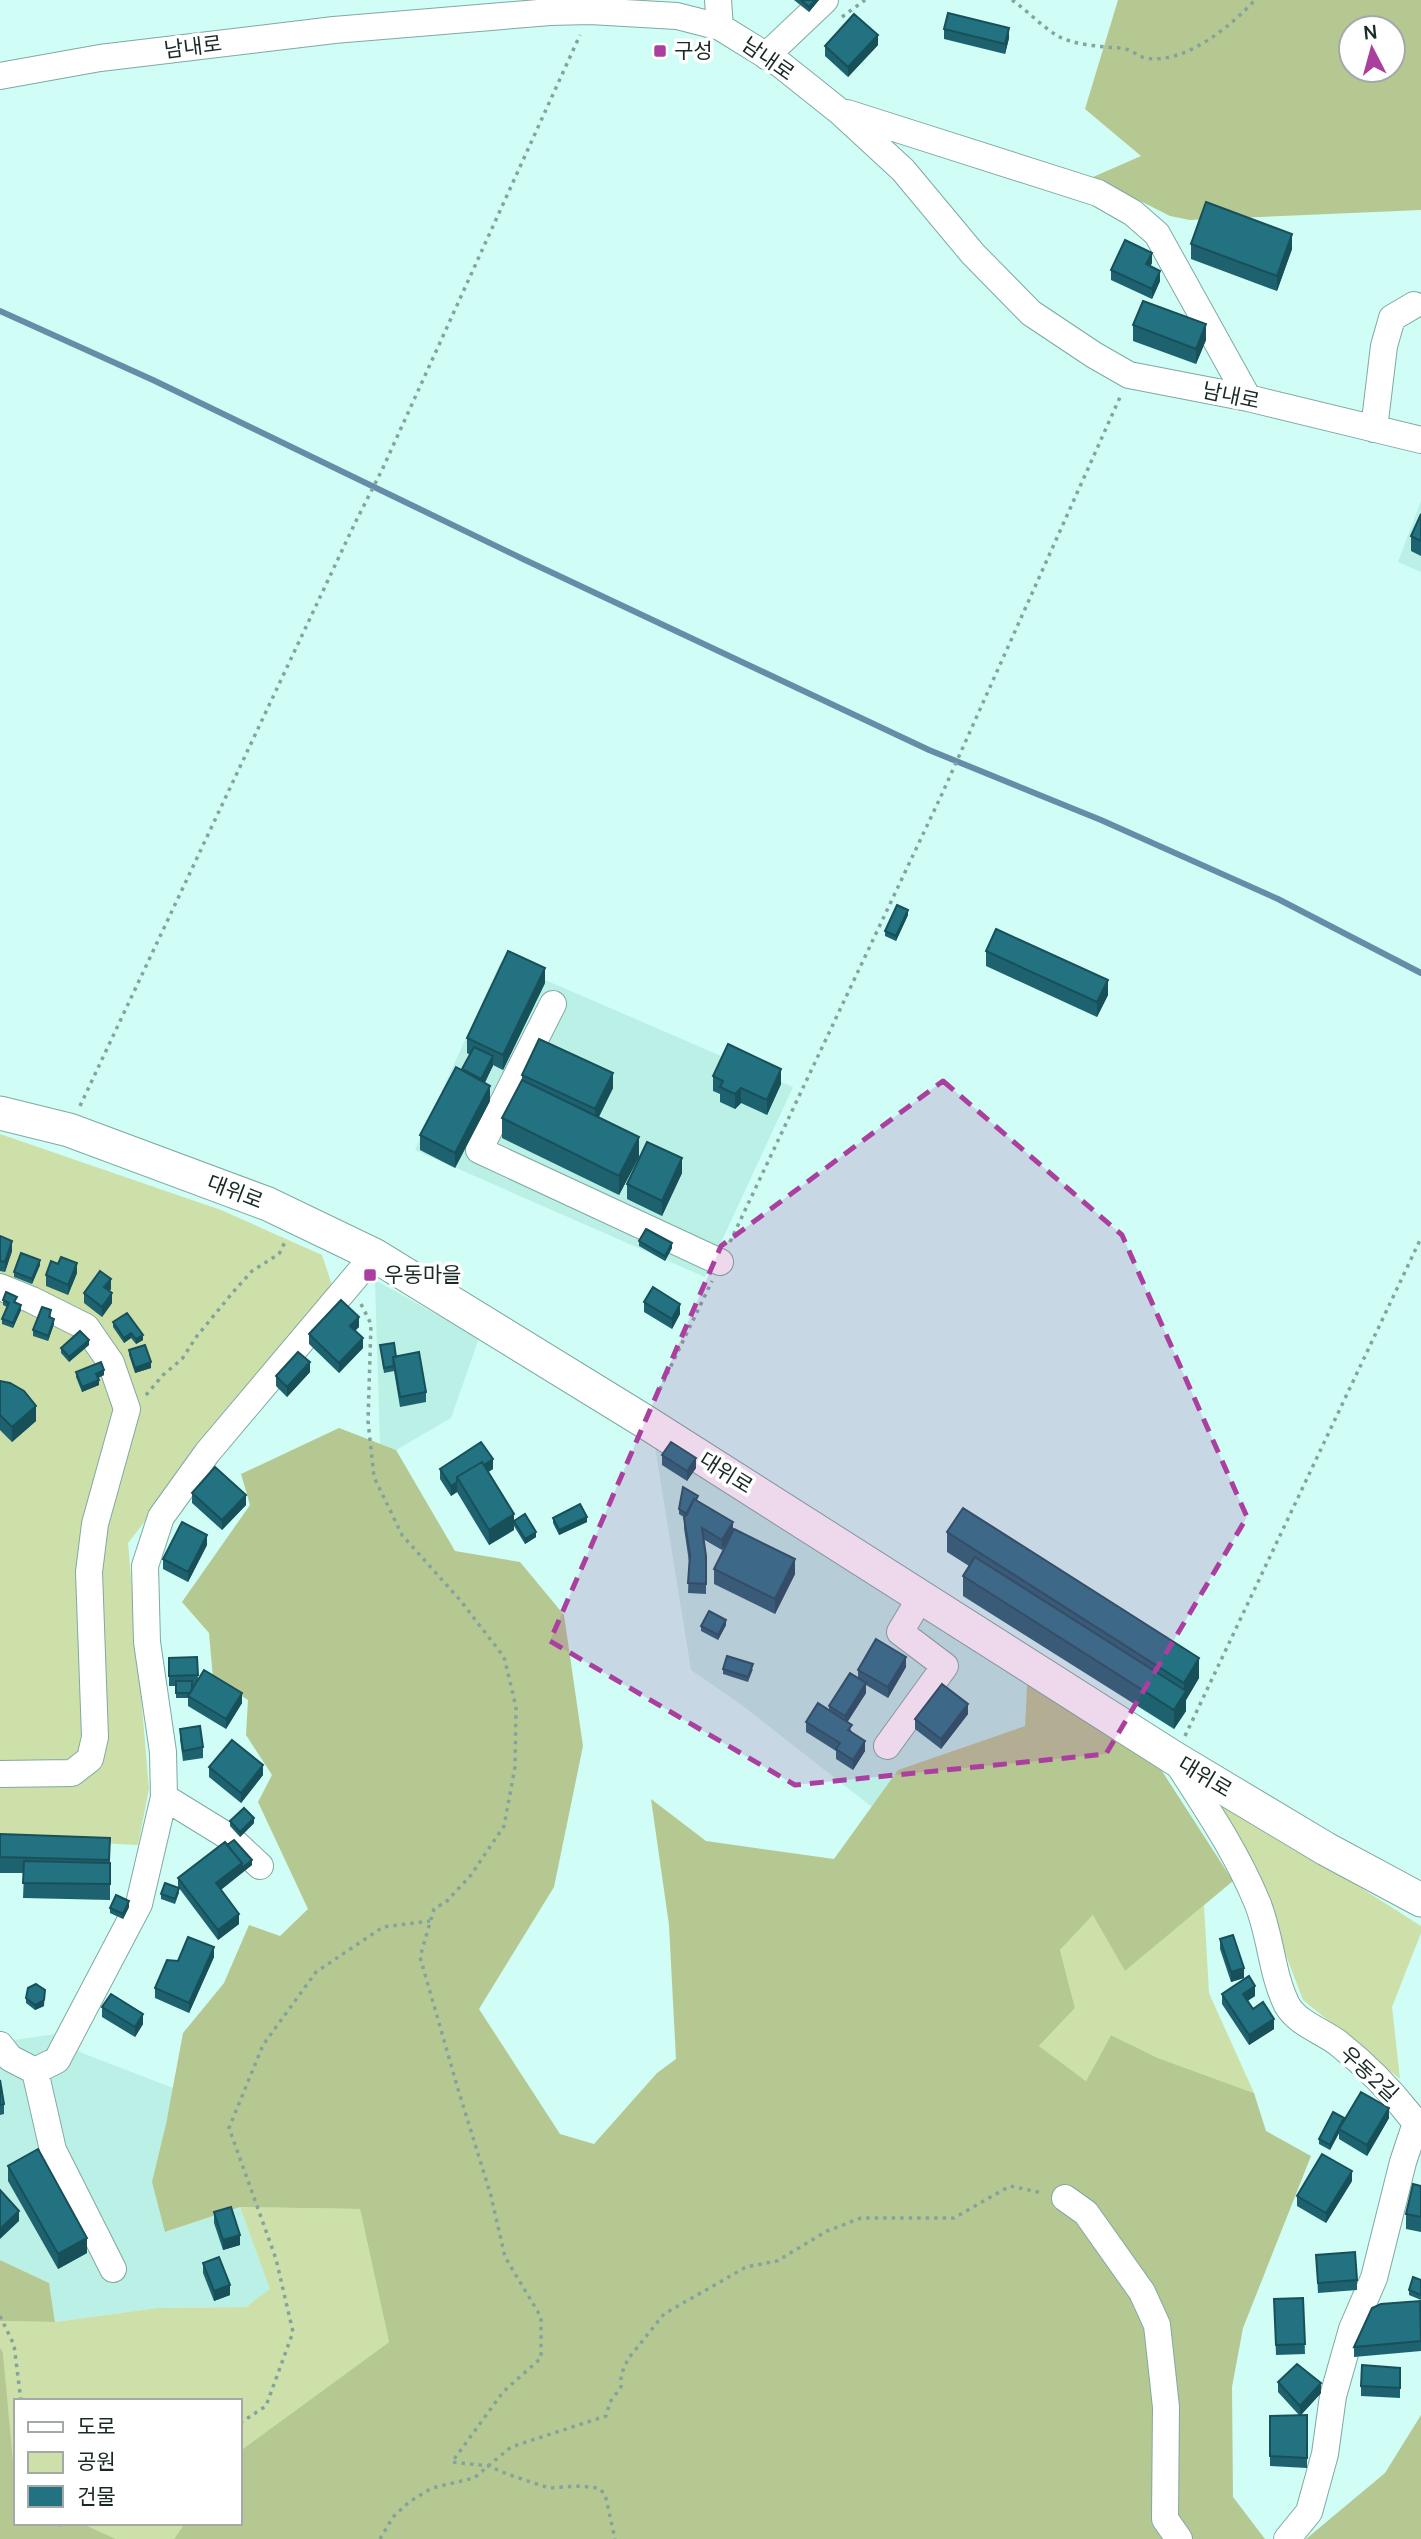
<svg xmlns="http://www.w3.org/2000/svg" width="1421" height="2539" viewBox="0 0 1421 2539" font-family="Manrope,'Noto Sans KR',sans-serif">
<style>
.built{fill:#baf0e6}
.green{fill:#cde0a9}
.forest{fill:#b6c891;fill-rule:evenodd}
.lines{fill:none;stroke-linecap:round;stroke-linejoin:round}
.stream{stroke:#658da8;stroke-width:6}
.minor-casing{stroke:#7fa9a2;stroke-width:28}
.major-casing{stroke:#7fa9a2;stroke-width:35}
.path{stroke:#83a49e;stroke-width:3.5;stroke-dasharray:3.5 5;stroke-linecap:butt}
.minor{stroke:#fff;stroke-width:26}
.major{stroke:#fff;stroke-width:33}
.wall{fill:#1e626f}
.shaded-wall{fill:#18505a}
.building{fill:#237281;stroke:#18505a;stroke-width:2}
.marked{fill:#ab3f9f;fill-opacity:0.2;stroke:#ab3f9f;stroke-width:5;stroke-dasharray:14 9;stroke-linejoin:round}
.poi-dot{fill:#ab3f9f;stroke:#fff;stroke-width:2.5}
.labels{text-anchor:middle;stroke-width:7;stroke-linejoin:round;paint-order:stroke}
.street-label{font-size:21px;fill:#182926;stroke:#fff}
.poi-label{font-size:21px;fill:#182926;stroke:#fff;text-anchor:start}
</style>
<rect width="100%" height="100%" fill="#d0fdf5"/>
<path class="built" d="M 1421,501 L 1421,572 L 1398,562 Z
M 501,961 L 793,1087 L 705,1277 L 415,1150 Z
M 375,1280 L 479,1338 L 451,1418 L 396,1450 L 380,1444 Z
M 655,1447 L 1027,1685 L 1025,1726 L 899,1770 L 872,1807 L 739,1703 L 691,1670 Z
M 56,2034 L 82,2053 L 173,2088 L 166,2124 L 166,2232 L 240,2207 L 271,2289 L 246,2307 L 157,2308 L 55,2322 L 49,2283 L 0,2260 L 0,2042 Z"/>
<path class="green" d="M 0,1134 L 221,1210 L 322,1255 L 332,1285 L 128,1543 L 149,1789 L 138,1845 L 0,1838 Z
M 1211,1793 L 1421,1926 L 1421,1933 L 1392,2007 L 1400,2079 L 1303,2000 L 1282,1945 Z
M 1204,1905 L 1209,1993 L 1254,2093 L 1158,2058 L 1111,2035 L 1086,2081 L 1039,2046 L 1075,2008 L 1060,1950 L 1094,1914 L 1125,1971 Z
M 240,2207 L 360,2209 L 389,2342 L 240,2451 L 240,2401 L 16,2401 L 15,2494 L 3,2353 L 0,2347 L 0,2321 L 55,2322 L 157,2308 L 246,2307 L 270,2289 Z
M 81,2523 L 185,2523 L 174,2539 L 116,2539 Z"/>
<path class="forest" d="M 1118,0 L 1421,0 L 1421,210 L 1190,220 L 1170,216 L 1093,177 L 1141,156 L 1085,109 ZM 1351,28 L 1393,28 L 1393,70 L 1351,70 Z
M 339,1428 L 396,1450 L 455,1551 L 520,1562 L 564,1615 L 583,1746 L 554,1887 L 479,2009 L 560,2134 L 594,2144 L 657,2073 L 676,2059 L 669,1925 L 651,1799 L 706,1841 L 834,1859 L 898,1770 L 1025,1726 L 1027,1685 L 1160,1768 L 1233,1881 L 1125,1971 L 1093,1915 L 1060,1950 L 1075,2008 L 1039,2046 L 1086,2081 L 1111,2035 L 1158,2058 L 1254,2093 L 1266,2131 L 1311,2156 L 1243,2328 L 1232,2387 L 1233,2497 L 1265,2539 L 174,2539 L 185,2523 L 240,2523 L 240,2451 L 389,2342 L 360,2209 L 240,2207 L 165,2232 L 152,2182 L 166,2124 L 183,2033 L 224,1983 L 249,1925 L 280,1936 L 308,1909 L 258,1802 L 272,1775 L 246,1735 L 248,1700 L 213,1678 L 209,1633 L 182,1602 L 250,1505 L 241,1474 Z
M 0,2260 L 49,2283 L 55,2322 L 0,2321 Z
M 0,2347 L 3,2353 L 16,2494 L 16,2523 L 81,2523 L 116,2539 L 0,2539 Z
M 1421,2415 L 1421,2539 L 1306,2539 L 1385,2473 Z"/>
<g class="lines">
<path class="stream" d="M 0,311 L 153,380 L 523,559 L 929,750 L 1101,820 L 1278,899 L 1421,973"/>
<defs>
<path id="minor" d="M 718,0 L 720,27
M 766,56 L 825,0
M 0,76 L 100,58 L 334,30 L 550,12 L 590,11 L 677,16 L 720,27 L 780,64 L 839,111 L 903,170 L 973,254 L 1031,313 L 1094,355 L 1129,375 L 1248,398 L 1421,440
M 847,113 L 1098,193 L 1133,213 L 1157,234 L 1248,398
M 1374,429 L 1384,346 L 1392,318 L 1414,305
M 553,1004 L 479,1150 L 720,1262
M 0,1287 L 32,1300 L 86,1327 L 111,1363 L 127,1409 L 95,1524 L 89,1572 L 95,1737 L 90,1759 L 72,1773 L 0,1774
M 887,1746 L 945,1666 L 900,1632 L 921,1597
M 1175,1759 C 1205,1806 1236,1851 1257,1902 C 1271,1935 1271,1973 1287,2005 C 1297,2023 1322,2031 1338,2043 C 1367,2066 1394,2094 1416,2123 L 1403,2162 L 1374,2278 L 1352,2329 L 1333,2396 L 1325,2454 L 1309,2512 L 1287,2539
M 164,1797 L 229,1837 L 260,1866
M 0,2045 L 10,2058 L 35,2071 L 53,2150 L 113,2269
M 35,2071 L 57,2060 L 139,1904 L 164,1797 L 163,1752 L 147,1642 L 145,1566 L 161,1517 L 207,1453 L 374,1255
M 1065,2198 L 1086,2213 L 1142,2292 L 1157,2325 L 1166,2407 L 1165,2519 L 1179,2539"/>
<path id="major" d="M 0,1113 L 69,1130 L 268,1204 L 374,1255 L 644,1421 L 1174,1758 L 1326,1849 L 1421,1900"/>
</defs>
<use href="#minor" class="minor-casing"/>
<use href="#major" class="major-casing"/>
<path class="path" d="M 1012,0 C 1028,11 1042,27 1058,36 C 1073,45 1104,47 1121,48 C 1131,49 1137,56 1145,58 C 1184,65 1230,27 1255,0
M 842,17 L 865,0
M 80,1106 L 355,523 L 382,470 L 580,35
M 730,1242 L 942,794 L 1121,395
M 361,1304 L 371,1324 L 368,1421 L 374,1477 L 402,1535 L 460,1600 L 504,1657 L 516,1707 L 515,1767 L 504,1826 L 471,1875 L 447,1901 L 434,1909 L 420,1957 L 458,2089 L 491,2196 L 505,2257 L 541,2317 L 541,2358 L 503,2392 L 452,2462 L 489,2466 L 507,2474 L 549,2488 L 580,2486 L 598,2488 L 605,2494 L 615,2539
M 146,1395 L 163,1375 L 182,1359 L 197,1336 L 234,1291 L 252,1271 L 279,1254 L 285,1242
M 656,1397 L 712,1281
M 1185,1736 L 1421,1238
M 0,2316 L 14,2345 L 21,2401
M 240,2423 L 266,2406 L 293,2332 L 276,2259 L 229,2128 L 263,2045 L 316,1972 L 383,1927 L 430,1921
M 59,2523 L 61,2526 L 70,2523
M 380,2539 L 393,2517 L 409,2502 L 432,2488 L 474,2478 L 511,2447 L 606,2416 L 610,2402 L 621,2387 L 621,2375 L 628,2359 L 664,2314 L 746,2267 L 777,2261 L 827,2231 L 861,2218 L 954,2218 L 1010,2186 L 1043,2193"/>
<use href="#minor" class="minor"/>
<use href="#major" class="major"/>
</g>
<path class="wall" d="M 794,0 L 819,0 L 809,12 Z
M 944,29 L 1009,38 L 1005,54 L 944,39 Z
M 878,45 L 848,77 L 825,56 L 825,46 Z
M 1191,244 L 1292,249 L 1277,291 L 1191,259 Z
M 1152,263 L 1150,266 L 1160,281 L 1152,299 L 1111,280 L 1111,270 Z
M 1133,325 L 1206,340 L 1196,364 L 1133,341 Z
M 1421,514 L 1421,556 L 1411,551 L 1411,536 Z
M 908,915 L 896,941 L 885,936 L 885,931 Z
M 986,951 L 1108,995 L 1097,1017 L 986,966 Z
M 545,983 L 503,1070 L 493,1065 L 485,1083 L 490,1101 L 455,1168 L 420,1150 L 420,1135 L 462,1071 L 470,1055 L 467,1053 L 467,1038 Z
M 522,1075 L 613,1088 L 599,1117 L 639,1157 L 619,1195 L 502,1138 L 502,1118 L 522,1080 Z
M 713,1076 L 781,1084 L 767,1115 L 741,1103 L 735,1109 L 720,1102 L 720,1094 L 713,1091 Z
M 682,1173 L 662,1216 L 627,1199 L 627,1184 Z
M 0,1236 L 12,1251 L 5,1272 L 0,1271 Z
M 639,1241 L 672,1248 L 665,1261 L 639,1246 Z
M 40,1265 L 32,1284 L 14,1277 L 14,1272 Z
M 77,1273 L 68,1295 L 46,1286 L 46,1275 Z
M 111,1289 L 109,1291 L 112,1303 L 102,1317 L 84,1303 L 84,1293 Z
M 3,1300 L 17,1302 L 16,1303 L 21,1310 L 13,1328 L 2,1324 L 2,1319 L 7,1307 L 3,1305 Z
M 644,1302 L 680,1314 L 672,1329 L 644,1312 Z
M 51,1315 L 51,1318 L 54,1324 L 48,1341 L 33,1336 L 33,1330 Z
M 113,1322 L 143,1340 L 136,1344 L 131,1338 L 124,1343 L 113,1327 Z
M 359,1327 L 355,1330 L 363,1348 L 339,1373 L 309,1344 L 309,1334 Z
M 89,1345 L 69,1362 L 61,1353 L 61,1348 Z
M 380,1345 L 396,1357 L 426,1392 L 426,1402 L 400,1407 L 394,1371 L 384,1373 Z
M 129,1350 L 151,1368 L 135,1373 L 129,1355 Z
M 76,1372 L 104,1375 L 98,1378 L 99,1385 L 82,1392 L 76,1377 Z
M 310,1372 L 287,1397 L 276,1386 L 276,1376 Z
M 0,1381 L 36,1421 L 12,1442 L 0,1430 Z
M 662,1455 L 696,1468 L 687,1481 L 662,1465 Z
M 440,1469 L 493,1469 L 488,1472 L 514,1530 L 489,1545 L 457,1492 L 451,1496 L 440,1479 Z
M 192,1493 L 246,1505 L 222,1530 L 192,1503 Z
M 698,1501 L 733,1531 L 795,1574 L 775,1614 L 714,1584 L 714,1569 L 730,1538 L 722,1550 L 703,1539 L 706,1556 L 706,1594 L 688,1593 L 689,1562 L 684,1528 L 685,1518 L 679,1514 L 679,1509 Z
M 553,1518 L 587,1522 L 559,1535 L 553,1523 Z
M 514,1521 L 536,1537 L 525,1544 L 514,1526 Z
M 947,1532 L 1199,1678 L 1186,1700 L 1186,1711 L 1174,1729 L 963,1596 L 963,1576 L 969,1566 L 947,1552 Z
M 207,1545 L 188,1582 L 163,1569 L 163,1559 Z
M 726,1625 L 718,1640 L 701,1631 L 701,1626 Z
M 197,1657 L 198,1680 L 242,1703 L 226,1729 L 188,1706 L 188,1698 L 176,1698 L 176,1686 L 169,1686 L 169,1658 Z
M 906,1667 L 888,1698 L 866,1685 L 866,1693 L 847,1722 L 852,1732 L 865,1751 L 853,1770 L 836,1759 L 836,1751 L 806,1732 L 806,1722 L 829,1710 L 829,1706 L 858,1678 L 858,1670 Z
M 723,1669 L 753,1669 L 748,1682 L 723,1674 Z
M 968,1714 L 941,1749 L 915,1729 L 915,1719 Z
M 180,1729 L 203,1747 L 203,1758 L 183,1761 L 180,1739 Z
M 209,1767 L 263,1775 L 241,1803 L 209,1777 Z
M 230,1821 L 254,1823 L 240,1837 L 230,1826 Z
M 0,1834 L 110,1838 L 110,1900 L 23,1898 L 24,1873 L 0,1873 Z
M 227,1845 L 252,1865 L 221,1890 L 239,1924 L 218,1940 L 179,1888 L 179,1893 L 175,1904 L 161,1899 L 161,1894 L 178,1887 L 178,1878 Z
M 129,1907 L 123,1919 L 110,1913 L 110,1908 Z
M 1220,1939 L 1244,1978 L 1231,1982 L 1220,1949 Z
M 214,1957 L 189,2013 L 155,1998 L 155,1988 L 178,1961 Z
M 1222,1994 L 1255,1996 L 1247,2001 L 1253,2009 L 1274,2029 L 1249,2045 L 1222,2004 Z
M 26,1998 L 44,2006 L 35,2010 L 26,2003 Z
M 102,2007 L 143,2024 L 135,2037 L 102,2017 Z
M 0,2080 L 4,2104 L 4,2114 L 0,2115 Z
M 1389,2118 L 1367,2156 L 1339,2139 L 1339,2133 L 1330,2150 L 1319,2144 L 1319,2139 L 1344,2120 Z
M 8,2166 L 87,2253 L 58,2269 L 8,2181 Z
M 1352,2181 L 1326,2223 L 1297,2206 L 1297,2196 Z
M 1421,2186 L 1421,2232 L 1406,2229 L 1406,2214 Z
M 214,2212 L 240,2245 L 223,2250 L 214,2223 Z
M 1316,2255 L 1357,2280 L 1357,2290 L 1318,2293 Z
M 203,2263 L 230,2295 L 214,2301 L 203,2273 Z
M 1421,2280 L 1421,2300 L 1409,2295 L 1409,2290 Z
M 1303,2298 L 1305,2354 L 1276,2355 L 1274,2299 Z
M 1421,2308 L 1421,2351 L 1354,2357 L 1354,2347 Z
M 1400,2368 L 1400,2398 L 1361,2396 L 1361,2386 Z
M 1278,2382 L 1321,2393 L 1301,2415 L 1307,2415 L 1307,2468 L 1270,2466 L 1270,2416 L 1299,2415 L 1278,2392 Z"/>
<path class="shaded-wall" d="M 815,0 L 819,0 L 809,12 L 809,7 Z
M 1009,28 L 1009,38 L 1005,54 L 1005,44 Z
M 878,35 L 878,45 L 848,77 L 848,67 Z
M 1292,234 L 1292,249 L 1277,291 L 1277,276 Z
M 1152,253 L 1152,263 L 1146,275 L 1146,264 Z
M 1160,271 L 1160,281 L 1152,299 L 1152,289 Z
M 1206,324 L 1206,340 L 1196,364 L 1196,349 Z
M 908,910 L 908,915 L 896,941 L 896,936 Z
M 545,968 L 545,983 L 503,1070 L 503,1055 Z
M 1108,980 L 1108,995 L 1097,1017 L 1097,1002 Z
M 493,1056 L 493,1066 L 481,1089 L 481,1079 Z
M 781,1069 L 781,1084 L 767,1115 L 767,1100 Z
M 613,1073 L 613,1088 L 595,1124 L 595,1109 Z
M 490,1086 L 490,1101 L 455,1168 L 455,1153 Z
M 741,1088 L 741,1103 L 735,1109 L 735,1094 Z
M 639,1137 L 639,1157 L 619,1195 L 619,1176 Z
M 682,1158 L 682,1173 L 662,1216 L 662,1201 Z
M 12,1241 L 12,1251 L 5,1272 L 5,1262 Z
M 672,1243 L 672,1248 L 665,1261 L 665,1256 Z
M 40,1260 L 40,1265 L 32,1284 L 32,1279 Z
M 77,1263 L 77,1273 L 68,1295 L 68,1285 Z
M 111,1279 L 111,1289 L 104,1298 L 104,1287 Z
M 112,1293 L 112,1303 L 102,1317 L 102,1307 Z
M 680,1304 L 680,1314 L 672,1329 L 672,1319 Z
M 21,1305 L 21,1310 L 13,1328 L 13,1323 Z
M 359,1317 L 359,1327 L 350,1336 L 350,1326 Z
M 54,1319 L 54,1324 L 48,1341 L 48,1336 Z
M 131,1333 L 131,1338 L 124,1343 L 124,1338 Z
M 143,1335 L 143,1340 L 136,1344 L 136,1339 Z
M 363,1338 L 363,1348 L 339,1373 L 339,1363 Z
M 89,1340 L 89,1345 L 69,1362 L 69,1357 Z
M 151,1362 L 151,1368 L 135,1373 L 135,1368 Z
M 310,1362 L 310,1372 L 287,1397 L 287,1387 Z
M 104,1370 L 104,1375 L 96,1379 L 96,1374 Z
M 99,1380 L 99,1385 L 82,1392 L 82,1387 Z
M 36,1406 L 36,1421 L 12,1442 L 12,1427 Z
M 696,1458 L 696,1468 L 687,1481 L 687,1471 Z
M 493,1459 L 493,1469 L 464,1488 L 459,1481 Z
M 457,1482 L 457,1492 L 451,1496 L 451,1486 Z
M 246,1495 L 246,1505 L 222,1530 L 222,1520 Z
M 514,1514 L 514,1530 L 489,1545 L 489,1530 Z
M 587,1517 L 587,1522 L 559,1535 L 559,1530 Z
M 733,1522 L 733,1532 L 722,1550 L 722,1540 Z
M 536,1532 L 536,1537 L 525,1544 L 525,1539 Z
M 207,1535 L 207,1545 L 188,1582 L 188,1572 Z
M 795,1559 L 795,1574 L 775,1614 L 775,1599 Z
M 726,1620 L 726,1625 L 718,1640 L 718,1635 Z
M 906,1657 L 906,1667 L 888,1698 L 888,1687 Z
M 1199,1658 L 1199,1678 L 1186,1700 L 1186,1711 L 1174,1729 L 1174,1710 L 1184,1694 L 1184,1683 Z
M 866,1683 L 866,1693 L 845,1726 L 845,1716 Z
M 242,1693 L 242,1703 L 226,1729 L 226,1719 Z
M 968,1704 L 968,1714 L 941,1749 L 941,1739 Z
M 865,1741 L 865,1751 L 853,1770 L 853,1760 Z
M 263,1765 L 263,1775 L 241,1803 L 241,1793 Z
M 254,1818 L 254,1823 L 240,1837 L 240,1832 Z
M 252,1860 L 252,1865 L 216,1893 L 216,1883 L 242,1863 Z
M 129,1901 L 129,1907 L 123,1919 L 123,1914 Z
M 239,1914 L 239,1924 L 218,1940 L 218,1930 Z
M 214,1947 L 214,1957 L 189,2013 L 189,2003 Z
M 1244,1968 L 1244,1978 L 1231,1982 L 1231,1972 Z
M 1255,1986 L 1255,1996 L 1243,2004 L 1243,1994 Z
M 45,1990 L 44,2006 L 35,2010 L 35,2005 Z
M 143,2014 L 143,2024 L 135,2037 L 135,2027 Z
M 1274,2019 L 1274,2029 L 1249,2045 L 1249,2035 Z
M 1389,2108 L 1389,2118 L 1367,2156 L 1367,2145 Z
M 1344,2118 L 1344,2123 L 1339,2129 L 1339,2133 L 1330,2150 L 1330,2145 Z
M 1352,2171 L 1352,2181 L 1326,2223 L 1326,2213 Z
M 19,2211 L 19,2221 L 0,2239 L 0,2229 Z
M 240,2235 L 240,2245 L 223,2250 L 223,2240 Z
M 87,2238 L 87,2253 L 58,2269 L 58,2254 Z
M 230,2285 L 230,2295 L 214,2301 L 214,2291 Z
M 1321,2383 L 1321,2393 L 1300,2416 L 1300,2406 Z"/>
<path class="building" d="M 801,0 L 815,0 L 809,7 Z
M 948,13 L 1009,28 L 1005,44 L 944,29 Z
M 854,14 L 878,35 L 848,67 L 825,46 Z
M 1206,202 L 1292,234 L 1277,276 L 1191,244 Z
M 1125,240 L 1152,253 L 1146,264 L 1160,271 L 1152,289 L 1111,270 Z
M 1143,301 L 1206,324 L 1196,349 L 1133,325 Z
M 1421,514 L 1421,541 L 1411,536 Z
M 897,905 L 908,910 L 896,936 L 885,931 Z
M 996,929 L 1108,980 L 1097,1002 L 986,951 Z
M 508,951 L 545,968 L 503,1055 L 467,1038 Z
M 539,1039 L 613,1073 L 595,1109 L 522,1075 Z
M 728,1044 L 781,1069 L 767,1100 L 741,1088 L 735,1094 L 720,1087 L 723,1081 L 713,1076 Z
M 474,1047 L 493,1056 L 481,1079 L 462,1069 Z
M 456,1067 L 490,1086 L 455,1153 L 420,1135 Z
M 522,1080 L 639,1137 L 619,1176 L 502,1118 Z
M 647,1142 L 682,1158 L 662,1201 L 627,1184 Z
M 646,1229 L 672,1243 L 665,1256 L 639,1241 Z
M 0,1236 L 12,1241 L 5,1262 L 0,1261 Z
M 21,1253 L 40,1260 L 32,1279 L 14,1272 Z
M 61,1257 L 77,1263 L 68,1285 L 46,1275 L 51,1261 L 58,1264 Z
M 100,1271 L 111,1279 L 104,1287 L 112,1293 L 102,1307 L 84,1293 Z
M 653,1287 L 680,1304 L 672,1319 L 644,1302 Z
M 6,1292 L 17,1297 L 14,1302 L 21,1305 L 13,1323 L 2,1319 L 9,1303 L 3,1300 Z
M 341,1300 L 359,1317 L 350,1326 L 363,1338 L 339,1363 L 309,1334 Z
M 42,1307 L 51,1310 L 49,1317 L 54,1319 L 48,1336 L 33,1330 Z
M 127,1313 L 143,1335 L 136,1339 L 131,1333 L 124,1338 L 113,1322 Z
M 80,1331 L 89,1340 L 69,1357 L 61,1348 Z
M 394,1343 L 396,1357 L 393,1357 L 394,1366 L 384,1368 L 380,1345 Z
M 145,1345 L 151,1362 L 135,1368 L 129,1350 Z
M 298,1352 L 310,1362 L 287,1387 L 276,1376 Z
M 419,1352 L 426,1392 L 400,1397 L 393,1357 Z
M 101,1362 L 104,1370 L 96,1374 L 99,1380 L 82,1387 L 76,1372 Z
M 0,1381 L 10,1383 L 24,1391 L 36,1406 L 12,1427 L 0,1415 Z
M 481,1442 L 493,1459 L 484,1465 L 482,1462 L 457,1477 L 457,1482 L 451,1486 L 440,1469 Z
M 671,1442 L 696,1458 L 687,1471 L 662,1455 Z
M 482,1462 L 514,1514 L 489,1530 L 457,1477 Z
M 215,1467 L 246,1495 L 222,1520 L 192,1493 Z
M 683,1487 L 698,1496 L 696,1500 L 694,1499 L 687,1514 L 679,1509 Z
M 694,1499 L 733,1522 L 722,1540 L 702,1528 L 706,1556 L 706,1584 L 688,1583 L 690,1555 L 684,1518 Z
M 580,1504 L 587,1517 L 559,1530 L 553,1518 Z
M 963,1508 L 1199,1658 L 1184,1683 L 947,1532 Z
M 525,1514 L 536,1532 L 525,1539 L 514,1521 Z
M 182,1522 L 207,1535 L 188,1572 L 163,1559 Z
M 734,1529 L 795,1559 L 775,1599 L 714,1569 Z
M 975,1557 L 1186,1691 L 1174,1710 L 963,1576 Z
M 709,1611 L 726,1620 L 718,1635 L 701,1626 Z
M 876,1639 L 906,1657 L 888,1687 L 858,1670 Z
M 727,1656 L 753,1664 L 748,1677 L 723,1669 Z
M 197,1657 L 198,1675 L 169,1676 L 169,1658 Z
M 204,1670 L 242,1693 L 226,1719 L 188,1696 Z
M 850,1673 L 866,1683 L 845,1716 L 829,1706 Z
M 176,1681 L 192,1681 L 192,1690 L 190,1693 L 176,1693 Z
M 942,1684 L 968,1704 L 941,1739 L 915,1719 Z
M 818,1703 L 852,1725 L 848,1730 L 865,1741 L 853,1760 L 836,1749 L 840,1743 L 806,1722 Z
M 200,1726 L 203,1747 L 183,1751 L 180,1729 Z
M 232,1740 L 263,1765 L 241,1793 L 209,1767 Z
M 244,1808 L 254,1818 L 240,1832 L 230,1821 Z
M 0,1834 L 110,1838 L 109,1860 L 0,1857 Z
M 234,1840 L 252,1860 L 242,1868 L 242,1863 L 227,1845 Z
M 225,1842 L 242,1863 L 216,1883 L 239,1914 L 218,1930 L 178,1878 Z
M 24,1861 L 110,1863 L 110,1884 L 23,1883 Z
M 165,1883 L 179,1888 L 175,1899 L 161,1894 Z
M 116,1895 L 129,1901 L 123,1914 L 110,1908 Z
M 1233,1935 L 1244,1968 L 1231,1972 L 1220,1939 Z
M 188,1937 L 214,1947 L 189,2003 L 155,1988 L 167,1960 L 178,1961 Z
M 1249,1976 L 1255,1986 L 1243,1994 L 1253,2009 L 1263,2002 L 1274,2019 L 1249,2035 L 1222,1994 Z
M 36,1984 L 45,1990 L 44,2000 L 35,2005 L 26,1998 L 28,1988 Z
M 111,1994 L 143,2014 L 135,2027 L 102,2007 Z
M 0,2080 L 4,2104 L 0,2105 Z
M 1361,2092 L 1389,2108 L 1367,2145 L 1339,2129 Z
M 1333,2112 L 1344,2118 L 1330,2145 L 1319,2139 Z
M 38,2149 L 87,2238 L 58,2254 L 8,2166 Z
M 1322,2154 L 1352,2171 L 1326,2213 L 1297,2196 Z
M 1413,2184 L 1421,2186 L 1421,2217 L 1406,2214 Z
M 0,2190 L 19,2211 L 0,2229 Z
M 231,2207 L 240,2235 L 223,2240 L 214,2212 Z
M 1355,2252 L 1357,2280 L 1318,2283 L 1316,2255 Z
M 219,2257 L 230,2285 L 214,2291 L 203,2263 Z
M 1413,2277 L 1421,2280 L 1421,2295 L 1409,2290 Z
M 1303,2298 L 1305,2344 L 1276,2345 L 1274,2299 Z
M 1420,2301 L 1421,2341 L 1354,2347 L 1372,2308 L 1381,2304 Z
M 1297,2364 L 1321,2383 L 1300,2406 L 1278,2382 Z
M 1362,2365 L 1400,2368 L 1400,2388 L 1361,2386 Z
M 1307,2415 L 1307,2458 L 1270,2456 L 1270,2416 Z"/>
<path class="marked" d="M 943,1081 L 1122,1235 L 1247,1517 L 1106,1754 L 795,1785 L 550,1641 L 721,1246 Z"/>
<g class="poi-dot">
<rect x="653" y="44" width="14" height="14" rx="3.5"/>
<rect x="363" y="1268" width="14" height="14" rx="3.5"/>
</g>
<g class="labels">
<g class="street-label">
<text transform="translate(193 47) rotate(-7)" y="7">남내로</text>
<text transform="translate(768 59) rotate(35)" y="7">남내로</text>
<text transform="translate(1231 396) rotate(12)" y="7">남내로</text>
<text transform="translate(235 1192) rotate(21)" y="7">대위로</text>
<text transform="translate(726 1473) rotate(32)" y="7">대위로</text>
<text transform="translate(1205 1777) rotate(31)" y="7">대위로</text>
<text transform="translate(1369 2074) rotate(43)" y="7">우동2길</text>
</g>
<g class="poi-label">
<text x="674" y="58">구성</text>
<text x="384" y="1282">우동마을</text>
</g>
</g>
<rect x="14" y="2399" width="228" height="126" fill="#ffffff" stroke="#a3a9a8" stroke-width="2"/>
<rect x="28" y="2422" width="35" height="10" fill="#ffffff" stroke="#a3a9a8" stroke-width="2"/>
<text x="77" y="2434" font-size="21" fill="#182926">도로</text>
<rect x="28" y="2452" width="35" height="21" fill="#cde0a9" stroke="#a3a9a8" stroke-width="2"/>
<text x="77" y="2469" font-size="21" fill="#182926">공원</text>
<rect x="28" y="2486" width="35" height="21" fill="#237281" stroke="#a3a9a8" stroke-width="2"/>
<text x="77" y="2504" font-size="21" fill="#182926">건물</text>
<g transform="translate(1372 49) rotate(354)"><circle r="33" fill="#ffffff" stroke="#a3a9a8" stroke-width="2"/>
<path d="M0-5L12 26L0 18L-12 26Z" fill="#ab3f9f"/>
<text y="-10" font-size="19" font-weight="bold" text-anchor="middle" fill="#182926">N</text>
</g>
</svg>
